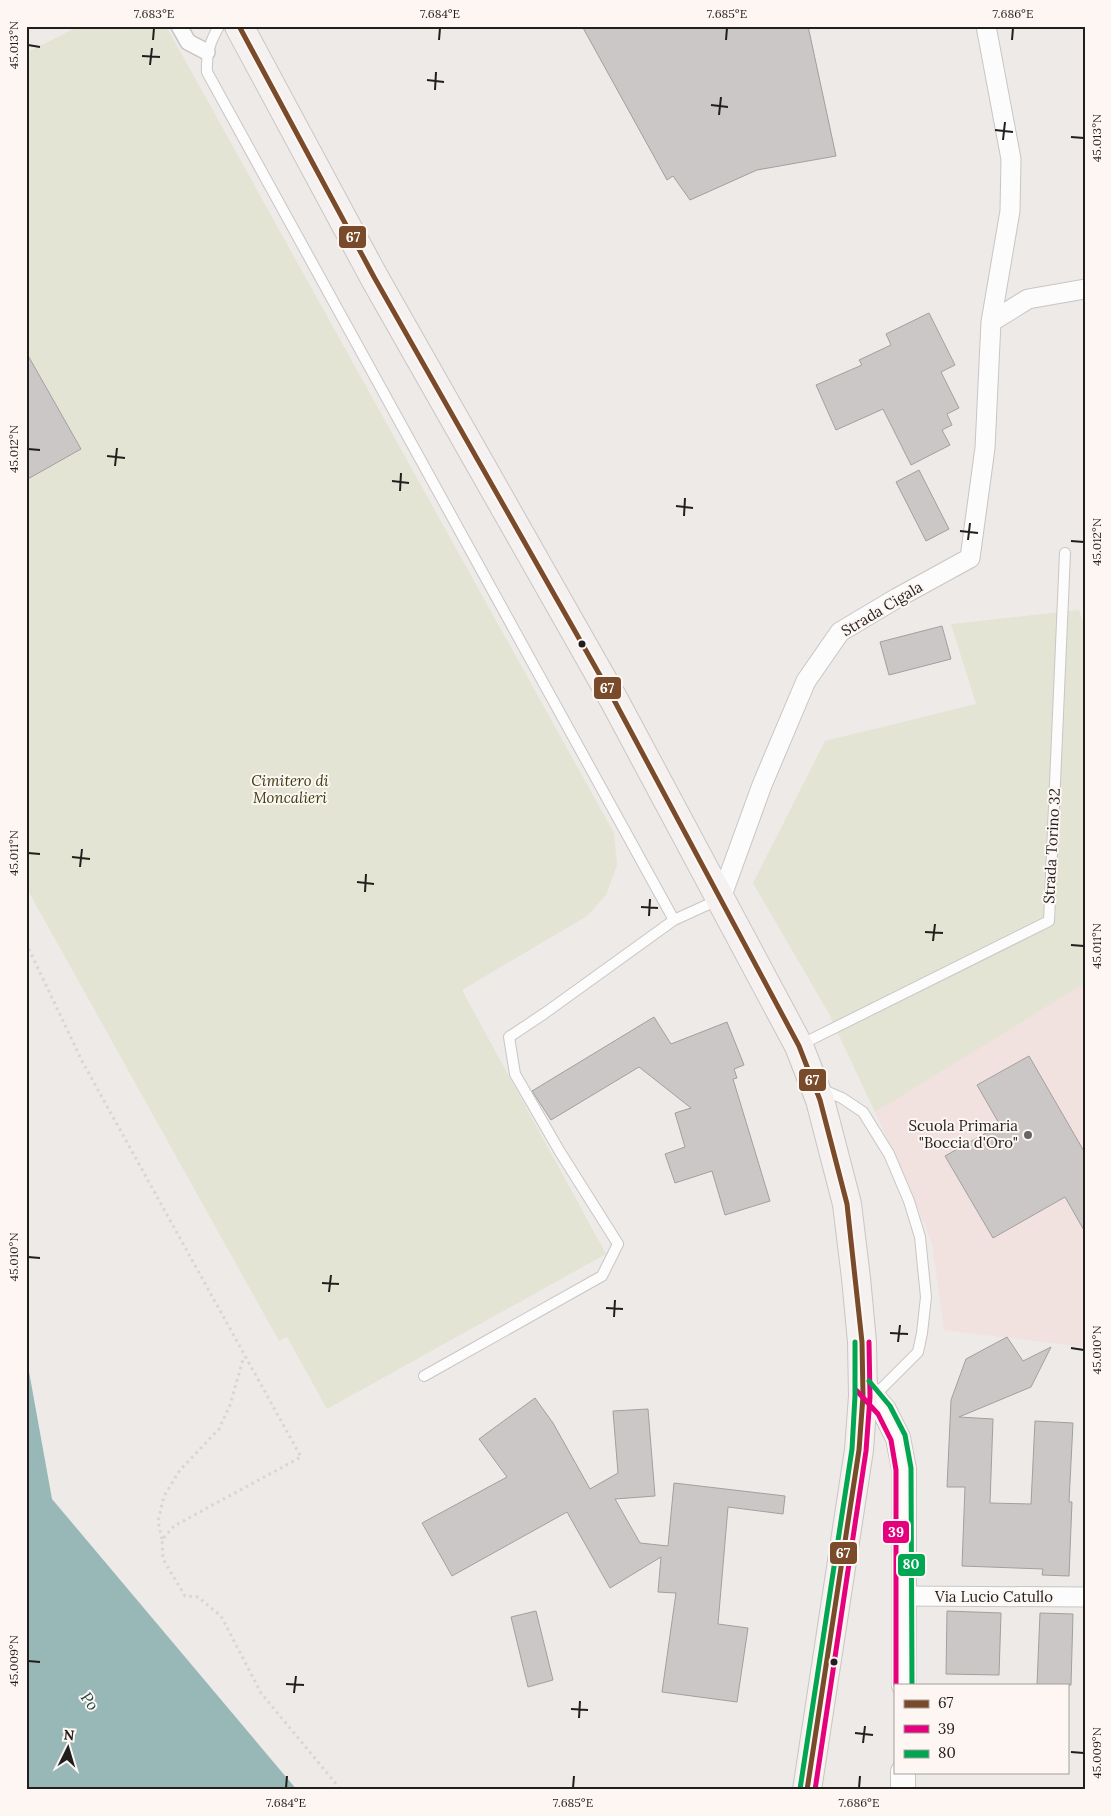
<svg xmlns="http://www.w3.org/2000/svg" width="1111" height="1816" viewBox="0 0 1111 1816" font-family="Lora,serif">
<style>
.education{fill:#f1e1df}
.green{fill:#e4e4d4}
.water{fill:#97b8b7}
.building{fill:#cac7c6;stroke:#a2a09f}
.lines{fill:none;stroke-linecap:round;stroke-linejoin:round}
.service-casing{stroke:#c8c6c4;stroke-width:12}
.pedestrian-casing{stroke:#c8c6c4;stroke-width:18}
.minor-casing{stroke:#c8c6c4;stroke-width:21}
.tertiary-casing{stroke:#c8c6c4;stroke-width:26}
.secondary-casing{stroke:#c8c6c4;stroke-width:30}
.path{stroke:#d7d6d6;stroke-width:3;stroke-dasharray:2.5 4;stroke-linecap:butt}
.service{stroke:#fcfcfc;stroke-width:10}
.pedestrian{stroke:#fcfcfc;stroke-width:15}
.minor{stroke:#fcfcfc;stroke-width:19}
.tertiary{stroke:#fcfcfc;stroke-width:24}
.secondary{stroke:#f4f1f0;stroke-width:28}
.bus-1-casing{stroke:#fdf6f3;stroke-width:9}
.bus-2-casing{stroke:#fdf6f3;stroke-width:9}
.bus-3-casing{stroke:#fdf6f3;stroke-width:9}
.bus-1{stroke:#7a4b2a;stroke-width:5}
.bus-2{stroke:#e5007d;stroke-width:5}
.bus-3{stroke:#00a651;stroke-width:5}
.ticks{fill:none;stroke:#211f1d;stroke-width:2}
.bus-dot{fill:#211f1d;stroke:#fdf6f3;stroke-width:2}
.poi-dot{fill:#686664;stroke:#fdf6f3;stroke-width:2}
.labels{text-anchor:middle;stroke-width:4;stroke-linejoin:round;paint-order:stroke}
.street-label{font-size:15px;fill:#211f1d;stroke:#fdf6f3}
.park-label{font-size:15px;font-style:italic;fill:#3a3b0d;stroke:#fdf6f3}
.poi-label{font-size:15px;fill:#211f1d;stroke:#fdf6f3;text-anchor:end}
.water-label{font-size:16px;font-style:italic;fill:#184545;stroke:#fdf6f3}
.line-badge{stroke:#fdf6f3;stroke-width:2}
.badge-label{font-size:14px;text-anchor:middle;font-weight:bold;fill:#fff}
.neatline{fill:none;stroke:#211f1d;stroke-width:2}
.ticks-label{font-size:12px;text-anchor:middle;fill:#211f1d}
</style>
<rect width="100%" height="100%" fill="#edeae8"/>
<path class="education" d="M 1085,981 L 1085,1347 L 944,1330 L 932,1243 L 906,1178 L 875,1112 L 981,1041 Z"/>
<path class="green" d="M 79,26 L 166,26 L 614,833 L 617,865 L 606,895 L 587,916 L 462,990 L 606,1254 L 327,1409 L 287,1337 L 279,1341 L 26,887 L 26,53 Z
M 1079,610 L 1085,628 L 1085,983 L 875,1112 L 828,1012 L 753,883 L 825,741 L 976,704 L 951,624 Z"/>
<path class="water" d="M 26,1355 L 52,1499 L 297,1790 L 26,1790 Z"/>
<path class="building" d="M 582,26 L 808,26 L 836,156 L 757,170 L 690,200 L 673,176 L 667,180 Z
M 929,313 L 955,365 L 941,372 L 959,408 L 947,414 L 952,425 L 942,430 L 950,445 L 911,465 L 883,409 L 836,430 L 816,385 L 862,365 L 859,360 L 891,345 L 886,334 Z
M 26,352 L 81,449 L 26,480 Z
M 919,470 L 949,529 L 926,541 L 896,482 Z
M 942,626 L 951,659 L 889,675 L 880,642 Z
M 654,1017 L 671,1044 L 727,1022 L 744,1065 L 734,1069 L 737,1078 L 733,1079 L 770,1201 L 725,1215 L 712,1171 L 675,1183 L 665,1154 L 685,1147 L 675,1113 L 691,1108 L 639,1067 L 551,1120 L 532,1091 Z
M 1029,1056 L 1085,1153 L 1085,1232 L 1065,1197 L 993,1238 L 945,1156 L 1000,1125 L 977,1085 Z
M 1007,1337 L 1023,1361 L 1051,1347 L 1031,1387 L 959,1417 L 993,1419 L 990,1503 L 1031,1504 L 1035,1421 L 1073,1423 L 1069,1502 L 1072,1502 L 1069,1576 L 1042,1575 L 1043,1569 L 962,1566 L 965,1487 L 947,1487 L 951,1400 L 966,1359 Z
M 535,1398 L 553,1423 L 590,1489 L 618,1473 L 613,1411 L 648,1409 L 655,1496 L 615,1499 L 640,1543 L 668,1546 L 674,1483 L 785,1496 L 783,1514 L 728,1507 L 718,1624 L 748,1628 L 737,1702 L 662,1692 L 676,1593 L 658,1592 L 661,1557 L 610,1588 L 567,1512 L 452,1576 L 422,1523 L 507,1477 L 479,1439 Z
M 536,1611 L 553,1680 L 528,1687 L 511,1617 Z
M 947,1611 L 1001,1613 L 999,1675 L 946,1674 Z
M 1040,1613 L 1073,1614 L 1071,1685 L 1037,1685 Z"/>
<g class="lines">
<defs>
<path id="service" d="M 219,26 C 210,42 206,53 207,72 L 674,920 L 720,899
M 800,1045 L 1049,921 L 1065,553
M 821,1089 L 842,1098 L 863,1112 L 889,1154 L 909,1201 L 920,1237 L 926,1297 L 922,1333 L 918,1352 L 873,1397
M 424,1376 L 602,1276 L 618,1244 L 560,1152 L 515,1074 L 509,1037 L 545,1013 L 674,920"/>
<path id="pedestrian" d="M 179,26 L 188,42 L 207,52"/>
<path id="minor" d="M 986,26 L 1011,159 L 1010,211 L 991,322
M 721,898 L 762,785 L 806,681 L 840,632 L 897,598 L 970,558 L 985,448 L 991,322 L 1028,299 L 1085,289
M 904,1596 L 1085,1597"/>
<path id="tertiary" d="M 863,1386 L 884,1410 L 898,1438 L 904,1469 L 904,1685
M 903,1790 L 903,1772"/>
<path id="secondary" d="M 239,26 L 374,277 L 614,700 L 799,1046 L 820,1100 L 847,1204 L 856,1278 L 862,1342 L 863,1396 L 859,1450 L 807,1790"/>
</defs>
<use href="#service" class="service-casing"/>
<use href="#pedestrian" class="pedestrian-casing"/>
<use href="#minor" class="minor-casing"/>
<use href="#tertiary" class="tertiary-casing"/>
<use href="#secondary" class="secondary-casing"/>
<path class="path" d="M 26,943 L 82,1061 L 301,1457 L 174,1526 L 162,1540 L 163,1559 L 185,1596 L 198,1597 L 221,1616 L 261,1693 L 341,1790
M 162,1539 L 158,1521 L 164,1496 L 180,1470 L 219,1429 L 230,1405 L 244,1356"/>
<use href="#service" class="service"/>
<use href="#pedestrian" class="pedestrian"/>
<use href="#minor" class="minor"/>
<use href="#tertiary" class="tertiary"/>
<use href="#secondary" class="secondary"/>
<defs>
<path id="bus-1" d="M 239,26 L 374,277 L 614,700 L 799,1046 L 820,1100 L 847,1204 L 862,1342 L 863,1396 L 859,1450 L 807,1790"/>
<path id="bus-2" d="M 857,1391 L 878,1414 L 891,1440 L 896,1470 L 896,1685
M 815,1790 L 866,1451 L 870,1397 L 869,1342"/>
<path id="bus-3" d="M 869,1381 L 890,1406 L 905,1435 L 911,1468 L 912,1685
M 800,1789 L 852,1449 L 855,1396 L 855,1342"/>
</defs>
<use href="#bus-1" class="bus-1-casing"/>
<use href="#bus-2" class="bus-2-casing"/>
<use href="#bus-3" class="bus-3-casing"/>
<use href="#bus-1" class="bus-1"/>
<use href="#bus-2" class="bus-2"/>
<use href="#bus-3" class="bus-3"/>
</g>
<path class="ticks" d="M 153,40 L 154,28M 439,40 L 440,28M 726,40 L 727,28M 1012,40 L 1013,28M 28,45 L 40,47M 142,56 L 160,57M 150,65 L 152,48M 427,80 L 444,82M 435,90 L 436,72M 711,105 L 728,107M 719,115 L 721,97M 995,130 L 1013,132M 1071,137 L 1084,138M 1003,140 L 1005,122M 28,449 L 40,450M 107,456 L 125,458M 115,466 L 117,448M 392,481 L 409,483M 400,491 L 401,473M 676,506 L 693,508M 684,516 L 685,498M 960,531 L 978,533M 968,540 L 970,523M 1071,541 L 1084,542M 28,853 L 40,854M 72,857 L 90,859M 80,867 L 82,849M 357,882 L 374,884M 365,892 L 366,874M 641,907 L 658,908M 649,916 L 650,899M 925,932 L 943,933M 933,941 L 935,924M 1071,945 L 1084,946M 28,1257 L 40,1258M 322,1283 L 339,1284M 329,1292 L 331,1275M 606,1308 L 623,1309M 614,1317 L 615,1300M 890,1333 L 908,1334M 898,1342 L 900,1325M 1071,1348 L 1084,1350M 28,1661 L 40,1662M 286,1684 L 304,1685M 294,1693 L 296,1676M 571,1709 L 588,1710M 579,1718 L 580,1701M 855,1733 L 873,1735M 863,1743 L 865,1726M 1071,1752 L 1084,1753M 286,1788 L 287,1776M 573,1788 L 574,1776M 859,1788 L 860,1776"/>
<g class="bus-dot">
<circle cx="582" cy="644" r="4.5"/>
<circle cx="834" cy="1662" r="4.5"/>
</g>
<circle class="poi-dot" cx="1028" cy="1135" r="5"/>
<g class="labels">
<g class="street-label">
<text transform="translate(882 609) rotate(-31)" y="5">Strada Cigala</text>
<text transform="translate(1052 846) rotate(-87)" y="5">Strada Torino 32</text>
<text x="994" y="1602">Via Lucio Catullo</text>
</g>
<g class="park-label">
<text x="290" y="786">Cimitero di<tspan x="290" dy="17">Moncalieri</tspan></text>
</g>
<g class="poi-label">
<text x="1018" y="1131">Scuola Primaria<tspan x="1018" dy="17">"Boccia d'Oro"</tspan></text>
</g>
<g class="water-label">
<text transform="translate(90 1701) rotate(54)" y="6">Po</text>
</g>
</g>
<g class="line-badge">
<rect x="338" y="225" width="29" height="24" rx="5" fill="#7a4b2a"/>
<rect x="593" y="676" width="29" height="24" rx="5" fill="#7a4b2a"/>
<rect x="798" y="1068" width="29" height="24" rx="5" fill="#7a4b2a"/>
<rect x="882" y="1520" width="28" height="24" rx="5" fill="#e5007d"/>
<rect x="829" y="1541" width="29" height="24" rx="5" fill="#7a4b2a"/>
<rect x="897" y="1553" width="29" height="24" rx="5" fill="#00a651"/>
</g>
<g class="badge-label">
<text x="353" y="242">67</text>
<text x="607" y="693">67</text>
<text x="812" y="1085">67</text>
<text x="896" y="1537">39</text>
<text x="843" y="1558">67</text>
<text x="911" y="1569">80</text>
</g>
<rect width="1111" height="1816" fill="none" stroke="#fdf6f3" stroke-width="55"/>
<rect x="894" y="1684" width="175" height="90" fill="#fdf6f3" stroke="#a5a09d"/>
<rect x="904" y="1700" width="25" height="8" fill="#7a4b2a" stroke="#a5a09d"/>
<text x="938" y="1708" font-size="15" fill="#211f1d">67</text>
<rect x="904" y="1725" width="25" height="8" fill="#e5007d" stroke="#a5a09d"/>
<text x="938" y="1734" font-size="15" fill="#211f1d">39</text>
<rect x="904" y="1750" width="25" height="8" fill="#00a651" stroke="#a5a09d"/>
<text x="938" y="1758" font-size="15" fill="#211f1d">80</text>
<g transform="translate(68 1748) rotate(5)" stroke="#fdf6f3" stroke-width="4" paint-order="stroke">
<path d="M0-4L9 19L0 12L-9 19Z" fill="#211f1d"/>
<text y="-8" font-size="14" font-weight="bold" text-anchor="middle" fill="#211f1d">N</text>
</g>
<rect x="28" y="28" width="1056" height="1760" class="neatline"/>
<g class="ticks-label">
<text x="154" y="18">7.683°E</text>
<text x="440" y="18">7.684°E</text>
<text x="727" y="18">7.685°E</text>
<text x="1013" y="18">7.686°E</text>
<text transform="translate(14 45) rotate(-90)" y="4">45.013°N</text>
<text transform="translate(1097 138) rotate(-90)" y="4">45.013°N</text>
<text transform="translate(14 449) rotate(-90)" y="4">45.012°N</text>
<text transform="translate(1097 542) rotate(-90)" y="4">45.012°N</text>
<text transform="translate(14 853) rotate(-90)" y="4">45.011°N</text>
<text transform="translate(1097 946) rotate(-90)" y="4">45.011°N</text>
<text transform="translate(14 1257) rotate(-90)" y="4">45.010°N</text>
<text transform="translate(1097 1350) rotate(-90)" y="4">45.010°N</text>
<text transform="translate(14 1661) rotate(-90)" y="4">45.009°N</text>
<text transform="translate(1097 1753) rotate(-90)" y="4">45.009°N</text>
<text x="286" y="1807">7.684°E</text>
<text x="573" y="1807">7.685°E</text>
<text x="859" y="1807">7.686°E</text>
</g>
</svg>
